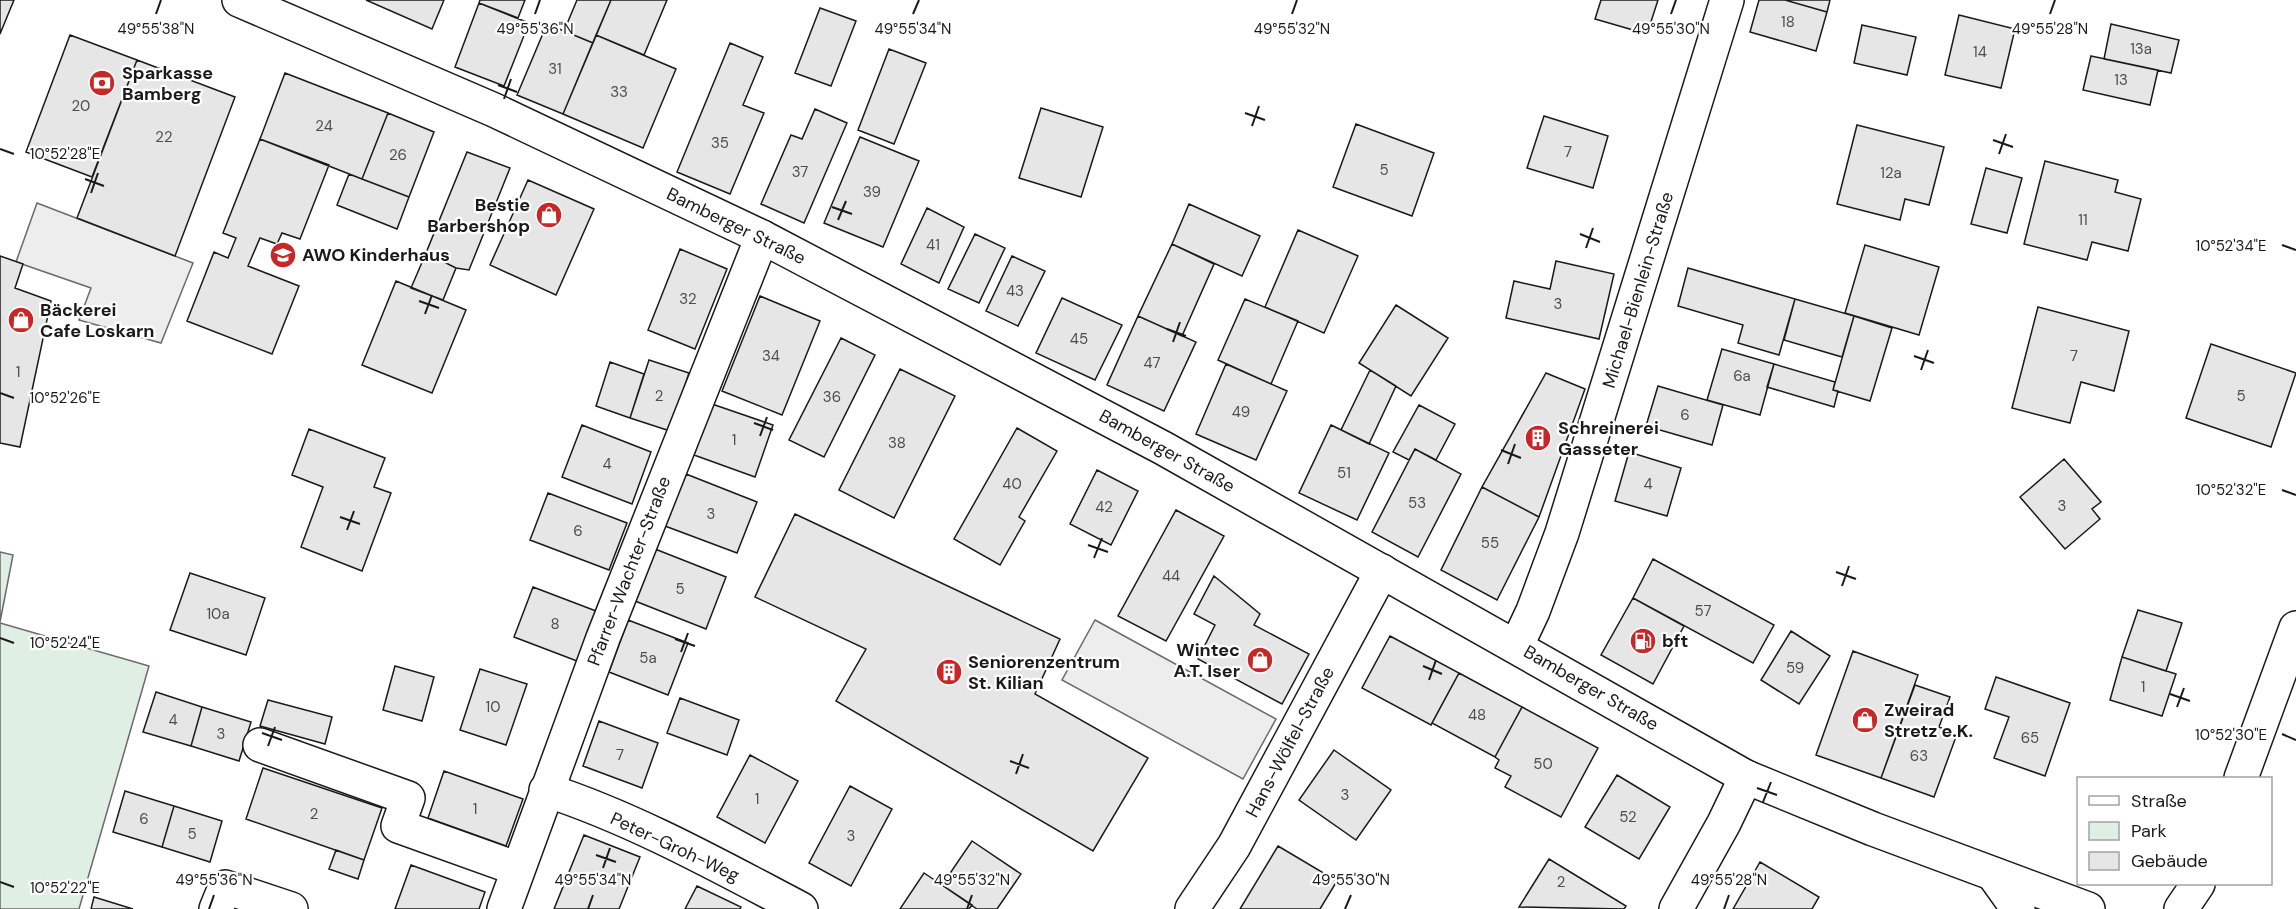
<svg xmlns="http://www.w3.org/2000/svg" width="2296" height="909" viewBox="0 0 2296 909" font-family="'DM Sans',sans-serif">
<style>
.green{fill:#e0efe3;stroke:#6a6a6a;stroke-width:1.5}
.parking{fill:#ededed;stroke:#6a6a6a;stroke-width:1.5}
.building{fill:#e6e6e6;stroke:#1a1a1a;stroke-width:1.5}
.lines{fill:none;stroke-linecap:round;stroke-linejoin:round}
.street-casing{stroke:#1a1a1a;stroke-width:36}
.secondary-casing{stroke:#1a1a1a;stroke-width:36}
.street{stroke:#fff;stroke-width:33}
.secondary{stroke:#fff;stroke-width:33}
.ticks{fill:none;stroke:#1a1a1a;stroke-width:2}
.labels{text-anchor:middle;stroke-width:4.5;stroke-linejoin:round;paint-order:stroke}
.number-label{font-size:15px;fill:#4d4d4d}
.poi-label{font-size:18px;font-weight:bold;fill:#1a1a1a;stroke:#fff;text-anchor:start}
.street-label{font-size:18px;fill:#1a1a1a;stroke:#fff}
.ticks-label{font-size:15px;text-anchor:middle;fill:#1a1a1a;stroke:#fff;stroke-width:4.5;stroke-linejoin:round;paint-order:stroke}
</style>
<rect width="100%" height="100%" fill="#fff"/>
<path class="green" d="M 0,552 L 13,555 L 0,622 Z
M 0,623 L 149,666 L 79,909 L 0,909 Z"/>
<path class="parking" d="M 37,203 L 193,263 L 161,343 L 79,320 L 91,288 L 16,262 Z
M 1095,620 L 1276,719 L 1243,779 L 1062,680 Z"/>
<path class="building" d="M 0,0 L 14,0 L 0,34 Z
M 366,0 L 444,0 L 432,29 Z
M 480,0 L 525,0 L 518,18 L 479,3 Z
M 577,0 L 611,0 L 593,43 L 564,31 Z
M 611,0 L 667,0 L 644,55 L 596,35 Z
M 1601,0 L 1658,0 L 1647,34 L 1595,19 Z
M 1759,0 L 1785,0 L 1827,12 L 1816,51 L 1750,32 Z
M 1785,0 L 1830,0 L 1827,12 Z
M 479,3 L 529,23 L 504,86 L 455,67 Z
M 820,8 L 856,21 L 831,86 L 795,73 Z
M 1959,15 L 2015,29 L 2001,88 L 1945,75 Z
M 547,24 L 593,43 L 563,114 L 517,95 Z
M 2111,24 L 2179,40 L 2171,73 L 2104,59 Z
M 1862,25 L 1916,37 L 1907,75 L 1854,63 Z
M 70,35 L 137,60 L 92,177 L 26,152 Z
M 596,35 L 676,69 L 643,148 L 563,114 Z
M 730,43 L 763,57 L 743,105 L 764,113 L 730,194 L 677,172 Z
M 889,49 L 926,63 L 894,144 L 858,130 Z
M 2091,56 L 2158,70 L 2150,105 L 2083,90 Z
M 137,60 L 235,97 L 175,256 L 77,218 Z
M 285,73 L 388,113 L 362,179 L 260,139 Z
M 1041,108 L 1103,127 L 1081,197 L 1019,178 Z
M 815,109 L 847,123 L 804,223 L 761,204 L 791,135 L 802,139 Z
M 388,113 L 434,132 L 409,197 L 362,179 Z
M 1544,116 L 1608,136 L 1593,188 L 1527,168 Z
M 1356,124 L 1434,153 L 1412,216 L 1333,187 Z
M 1857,125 L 1944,147 L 1929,205 L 1905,199 L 1900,220 L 1837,204 Z
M 860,137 L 919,161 L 883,247 L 824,223 Z
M 260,139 L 329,165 L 300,239 L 282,233 L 277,244 L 260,238 L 248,266 L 299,286 L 272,354 L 187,321 L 214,252 L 228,258 L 236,238 L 223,233 Z
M 467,152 L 510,168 L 469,270 L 456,268 L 426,253 Z
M 2045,161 L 2118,180 L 2115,192 L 2141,199 L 2128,251 L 2092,242 L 2087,260 L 2024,244 Z
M 1986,168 L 2022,178 L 2007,233 L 1971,224 Z
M 349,174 L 409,197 L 397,229 L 337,205 Z
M 528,180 L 594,209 L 556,295 L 490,265 Z
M 1189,204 L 1260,236 L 1242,276 L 1172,244 Z
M 927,208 L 964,227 L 939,283 L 901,264 Z
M 1298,230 L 1358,256 L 1324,333 L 1265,307 Z
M 975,234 L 1005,248 L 979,303 L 948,289 Z
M 1172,244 L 1214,264 L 1182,336 L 1138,316 Z
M 1865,245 L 1939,267 L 1919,335 L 1845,313 Z
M 680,249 L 727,269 L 695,349 L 648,330 Z
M 426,253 L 456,268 L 443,300 L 411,288 Z
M 0,256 L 23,264 L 15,288 L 51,301 L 20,447 L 0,443 Z
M 1012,256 L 1045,271 L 1018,326 L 986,311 Z
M 1556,261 L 1614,274 L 1599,339 L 1506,318 L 1514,281 L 1550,289 Z
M 1688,268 L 1795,299 L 1779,355 L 1738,343 L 1743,325 L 1678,306 Z
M 396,281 L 466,310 L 432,393 L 362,365 Z
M 760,296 L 820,321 L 782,415 L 722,391 Z
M 1062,298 L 1122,325 L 1095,380 L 1036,353 Z
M 1245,299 L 1298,321 L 1271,384 L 1218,360 Z
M 1795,299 L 1854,316 L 1842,357 L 1784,340 Z
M 1396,305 L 1448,338 L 1411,396 L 1359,363 Z
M 2038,307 L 2129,331 L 2114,391 L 2081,382 L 2070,423 L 2012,408 Z
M 1138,316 L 1196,342 L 1164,411 L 1107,385 Z
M 1854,316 L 1892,328 L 1870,401 L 1833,390 Z
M 841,338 L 875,355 L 824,457 L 789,440 Z
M 2211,344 L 2296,373 L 2271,447 L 2186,418 Z
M 1722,349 L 1774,364 L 1760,415 L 1707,400 Z
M 649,360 L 689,373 L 670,431 L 630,418 Z
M 610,362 L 644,374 L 630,418 L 596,406 Z
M 1226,364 L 1287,391 L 1256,460 L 1196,434 Z
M 1774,364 L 1835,382 L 1833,390 L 1838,391 L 1834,407 L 1767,387 Z
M 900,369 L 955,396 L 894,518 L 839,490 Z
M 1370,370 L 1396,386 L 1369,444 L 1341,430 Z
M 1546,373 L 1585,389 L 1539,517 L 1482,487 Z
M 1658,386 L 1723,405 L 1712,445 L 1646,426 Z
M 712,404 L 773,425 L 755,477 L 694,455 Z
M 1419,405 L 1455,424 L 1436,460 L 1415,449 L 1409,460 L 1393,452 Z
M 582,425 L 651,452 L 632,504 L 562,477 Z
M 1331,425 L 1389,453 L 1357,520 L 1299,493 Z
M 1017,428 L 1057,451 L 1019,517 L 1025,521 L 1000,565 L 954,539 Z
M 309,429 L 385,458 L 374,487 L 391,493 L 362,571 L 301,547 L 323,487 L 292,475 Z
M 1415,449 L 1461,474 L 1418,557 L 1372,532 Z
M 1629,452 L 1681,468 L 1667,516 L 1615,501 Z
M 2064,459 L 2101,502 L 2092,509 L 2100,519 L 2065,549 L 2020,497 Z
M 1097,470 L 1138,491 L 1111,545 L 1070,524 Z
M 686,474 L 757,502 L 737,553 L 665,526 Z
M 1482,487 L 1539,517 L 1497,600 L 1441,570 Z
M 548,493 L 627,523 L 609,570 L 530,540 Z
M 1176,510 L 1224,536 L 1166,641 L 1118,616 Z
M 795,514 L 1060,639 L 1035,694 L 1148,758 L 1093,851 L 836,701 L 866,649 L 755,597 Z
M 655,549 L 726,577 L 706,629 L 635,601 Z
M 1653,559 L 1774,625 L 1753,663 L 1633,598 Z
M 190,573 L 265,598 L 246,655 L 170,630 Z
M 1214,576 L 1260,614 L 1254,625 L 1309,654 L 1282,704 L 1198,659 L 1215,625 L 1194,614 Z
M 533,587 L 596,611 L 577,661 L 514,637 Z
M 1633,598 L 1684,626 L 1653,684 L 1601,655 Z
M 2138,610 L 2182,623 L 2166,671 L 2122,657 Z
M 628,620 L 688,643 L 668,695 L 609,672 Z
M 1791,631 L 1830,656 L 1799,704 L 1761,680 Z
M 1390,636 L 1459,673 L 1431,725 L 1362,688 Z
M 1853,651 L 1918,675 L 1881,778 L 1816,755 Z
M 2122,657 L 2176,674 L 2162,716 L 2110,700 Z
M 395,666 L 434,677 L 422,721 L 383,710 Z
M 480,669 L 527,684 L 506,745 L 460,730 Z
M 1459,673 L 1522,707 L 1495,757 L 1432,723 Z
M 1996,677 L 2070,703 L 2045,776 L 1994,758 L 2009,717 L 1985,709 Z
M 1915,685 L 1950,697 L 1939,727 L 1957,734 L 1934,797 L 1881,778 Z
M 156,692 L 202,707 L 191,746 L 143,732 Z
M 680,698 L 739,720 L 727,755 L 667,733 Z
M 268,700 L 332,717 L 325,744 L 260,726 Z
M 202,707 L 251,722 L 239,761 L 191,746 Z
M 1522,707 L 1598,748 L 1561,817 L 1505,787 L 1511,776 L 1495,768 L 1499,760 L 1495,757 Z
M 599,721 L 658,743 L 642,788 L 583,766 Z
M 1334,750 L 1391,790 L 1356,840 L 1299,800 Z
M 750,755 L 798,781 L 765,843 L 717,817 Z
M 263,768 L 382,808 L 364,860 L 246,819 Z
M 444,771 L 523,799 L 506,846 L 428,818 Z
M 1617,775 L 1670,807 L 1639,859 L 1585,827 Z
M 850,786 L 892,809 L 851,886 L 809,863 Z
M 125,791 L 174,806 L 162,847 L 113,832 Z
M 174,806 L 222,821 L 210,862 L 162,847 Z
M 584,835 L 640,857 L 619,909 L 554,909 Z
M 972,841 L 1021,874 L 997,909 L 977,909 L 942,885 Z
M 1278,846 L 1337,881 L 1320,909 L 1240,909 Z
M 336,850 L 364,860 L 358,879 L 329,869 Z
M 1549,859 L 1626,906 L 1624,909 L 1519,907 Z
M 1760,862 L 1819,897 L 1812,909 L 1733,909 Z
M 411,865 L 485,892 L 479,909 L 395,909 Z
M 924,873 L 972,905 L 969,909 L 900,909 Z
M 697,886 L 741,907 L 740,909 L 685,909 Z
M 94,897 L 133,909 L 91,909 Z"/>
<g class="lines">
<defs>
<path id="street" d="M 1517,645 L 1533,611 L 1562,533 L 1727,0
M 260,745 L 408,798 L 398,826 L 518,869
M 2241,778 L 2296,628
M 546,790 C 635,819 719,866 801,909
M 1993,874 L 2018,909
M 216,909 L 225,887 L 291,909
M 504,909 L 603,638 L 762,237
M 1192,909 L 1234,846 L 1382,571
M 1676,909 L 1724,823 L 1746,777
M 2181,909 L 2198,884"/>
<path id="secondary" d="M 239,0 L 494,110 L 762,237 L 1163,448 L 1746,777 L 1873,829 L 2088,909"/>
</defs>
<use href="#street" class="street-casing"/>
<use href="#secondary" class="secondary-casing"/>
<use href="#street" class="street"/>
<use href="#secondary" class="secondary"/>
</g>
<path class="ticks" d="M 156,14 L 161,0M 535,14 L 540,0M 913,14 L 919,0M 1292,14 L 1297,0M 1671,14 L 1676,0M 2050,14 L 2055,0M 498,85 L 517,92M 504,99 L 511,79M 1245,113 L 1265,120M 1252,126 L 1259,106M 1993,140 L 2013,147M 0,149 L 14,154M 1999,154 L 2006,134M 85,179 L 104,186M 91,193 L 98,173M 832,207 L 852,214M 838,220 L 846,201M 1580,234 L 1600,242M 2282,245 L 2296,250M 1586,248 L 1593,228M 419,301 L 439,308M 425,314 L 432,295M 1167,329 L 1186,336M 1173,342 L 1180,322M 1914,356 L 1934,363M 1921,370 L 1928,350M 0,393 L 14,398M 754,423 L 773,430M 760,436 L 767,417M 1501,450 L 1521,458M 1508,464 L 1515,444M 2282,490 L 2296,495M 340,517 L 360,524M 347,530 L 354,511M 1088,545 L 1108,552M 1094,558 L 1102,538M 1836,572 L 1856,579M 1842,586 L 1849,566M 0,638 L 14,643M 675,639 L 695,646M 681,652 L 688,633M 1423,666 L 1442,674M 1429,680 L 1436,660M 2170,694 L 2190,701M 2177,707 L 2184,688M 262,733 L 282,740M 2282,734 L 2296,740M 268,746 L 275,727M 1010,761 L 1029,768M 1016,774 L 1023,754M 1757,788 L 1777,795M 1763,802 L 1771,782M 596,855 L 616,862M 603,868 L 610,848M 0,882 L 14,887M 209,909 L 214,895M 588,909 L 593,895M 967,909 L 972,895M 1345,909 L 1351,895M 1724,909 L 1729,895"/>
<defs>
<symbol id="bank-disc" viewBox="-11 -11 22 22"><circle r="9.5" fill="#c62828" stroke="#fff"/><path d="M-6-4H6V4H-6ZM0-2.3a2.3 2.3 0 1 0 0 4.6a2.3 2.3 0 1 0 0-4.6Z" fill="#fff"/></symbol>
<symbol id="shop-disc" viewBox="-11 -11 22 22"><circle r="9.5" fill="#c62828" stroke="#fff"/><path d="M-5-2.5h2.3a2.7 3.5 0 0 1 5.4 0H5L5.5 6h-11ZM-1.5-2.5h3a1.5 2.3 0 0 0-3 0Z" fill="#fff"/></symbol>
<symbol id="school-disc" viewBox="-11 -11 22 22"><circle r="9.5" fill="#c62828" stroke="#fff"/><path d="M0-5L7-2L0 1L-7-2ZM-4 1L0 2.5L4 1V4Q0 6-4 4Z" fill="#fff"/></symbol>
<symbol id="building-disc" viewBox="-11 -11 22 22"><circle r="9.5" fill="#c62828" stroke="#fff"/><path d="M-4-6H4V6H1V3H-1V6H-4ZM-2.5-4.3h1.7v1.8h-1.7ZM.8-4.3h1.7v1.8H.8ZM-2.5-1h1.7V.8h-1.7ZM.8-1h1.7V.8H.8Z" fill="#fff"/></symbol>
<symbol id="fuel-disc" viewBox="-11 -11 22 22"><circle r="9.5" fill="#c62828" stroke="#fff"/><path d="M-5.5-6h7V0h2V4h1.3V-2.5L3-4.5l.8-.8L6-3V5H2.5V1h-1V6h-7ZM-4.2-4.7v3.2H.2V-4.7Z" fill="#fff"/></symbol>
</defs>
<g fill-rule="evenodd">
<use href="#bank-disc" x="87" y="68" width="30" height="30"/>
<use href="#shop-disc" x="534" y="200" width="30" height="30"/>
<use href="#school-disc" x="268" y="240" width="30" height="30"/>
<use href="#shop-disc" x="6" y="305" width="30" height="30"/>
<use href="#building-disc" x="1523" y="423" width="30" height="30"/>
<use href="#fuel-disc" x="1628" y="626" width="30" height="30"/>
<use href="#shop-disc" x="1245" y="645" width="30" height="30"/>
<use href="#building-disc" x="934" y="657" width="30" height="30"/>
<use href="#shop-disc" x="1850" y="705" width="30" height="30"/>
</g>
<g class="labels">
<g class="number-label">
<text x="1788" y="27">18</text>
<text x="2141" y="54">13a</text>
<text x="1980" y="57">14</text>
<text x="555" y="74">31</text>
<text x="2121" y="85">13</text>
<text x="619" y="97">33</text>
<text x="81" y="111">20</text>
<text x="324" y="131">24</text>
<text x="164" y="142">22</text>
<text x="720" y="148">35</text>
<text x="1568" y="157">7</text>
<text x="398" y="160">26</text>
<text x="1384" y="175">5</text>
<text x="800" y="177">37</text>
<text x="1891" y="178">12a</text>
<text x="872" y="197">39</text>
<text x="2083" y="225">11</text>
<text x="933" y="250">41</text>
<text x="1015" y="296">43</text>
<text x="688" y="304">32</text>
<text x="1558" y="309">3</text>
<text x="1079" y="344">45</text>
<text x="771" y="361">34</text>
<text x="2074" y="361">7</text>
<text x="1152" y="368">47</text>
<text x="18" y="377">1</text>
<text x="1742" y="381">6a</text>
<text x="659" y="401">2</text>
<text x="2241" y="401">5</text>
<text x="832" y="402">36</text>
<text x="1241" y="417">49</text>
<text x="1685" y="420">6</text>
<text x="734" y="445">1</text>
<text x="897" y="448">38</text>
<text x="607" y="469">4</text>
<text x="1344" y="478">51</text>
<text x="1012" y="489">40</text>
<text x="1648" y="489">4</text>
<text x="1417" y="508">53</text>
<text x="2062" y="511">3</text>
<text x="1104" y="512">42</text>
<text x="711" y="519">3</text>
<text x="578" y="536">6</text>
<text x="1490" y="548">55</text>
<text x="1171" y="581">44</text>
<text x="680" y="594">5</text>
<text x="1703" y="616">57</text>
<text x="218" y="619">10a</text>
<text x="555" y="629">8</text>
<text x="648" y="663">5a</text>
<text x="1795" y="673">59</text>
<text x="2143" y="692">1</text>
<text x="493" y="712">10</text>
<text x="1477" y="720">48</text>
<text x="173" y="725">4</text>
<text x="221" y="739">3</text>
<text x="2030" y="743">65</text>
<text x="620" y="760">7</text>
<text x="1919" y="761">63</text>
<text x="1543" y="769">50</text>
<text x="1345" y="800">3</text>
<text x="757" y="804">1</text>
<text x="475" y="814">1</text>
<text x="314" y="819">2</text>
<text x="1628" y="822">52</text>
<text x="144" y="824">6</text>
<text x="192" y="839">5</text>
<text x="851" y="841">3</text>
<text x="1561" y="887">2</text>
</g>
<g class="poi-label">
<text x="122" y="79">Sparkasse<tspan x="122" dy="21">Bamberg</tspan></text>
<text x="530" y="211" text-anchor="end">Bestie<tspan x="530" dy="21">Barbershop</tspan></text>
<text x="302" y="261">AWO Kinderhaus</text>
<text x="40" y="316">Bäckerei<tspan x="40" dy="21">Cafe Loskarn</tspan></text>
<text x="1558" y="434">Schreinerei<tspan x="1558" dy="21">Gasseter</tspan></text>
<text x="1662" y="647">bft</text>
<text x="1240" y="656" text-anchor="end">Wintec<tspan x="1240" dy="21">A.T. Iser</tspan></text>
<text x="968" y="668">Seniorenzentrum<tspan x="968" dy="21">St. Kilian</tspan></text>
<text x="1884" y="716">Zweirad<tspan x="1884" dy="21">Stretz e.K.</tspan></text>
</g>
<g class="street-label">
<text transform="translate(736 226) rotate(26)" y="6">Bamberger Straße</text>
<text transform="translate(1638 290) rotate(-73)" y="6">Michael-Bienlein-Straße</text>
<text transform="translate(1167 451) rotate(29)" y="6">Bamberger Straße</text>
<text transform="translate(629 571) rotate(-69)" y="6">Pfarrer-Wachter-Straße</text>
<text transform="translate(1591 688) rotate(30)" y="6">Bamberger Straße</text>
<text transform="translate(1290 742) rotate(-62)" y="6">Hans-Wölfel-Straße</text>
<text transform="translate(675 847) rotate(25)" y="6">Peter-Groh-Weg</text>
</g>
</g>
<g class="ticks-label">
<text x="156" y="34">49°55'38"N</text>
<text x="535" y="34">49°55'36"N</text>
<text x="913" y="34">49°55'34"N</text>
<text x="1292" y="34">49°55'32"N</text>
<text x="1671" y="34">49°55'30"N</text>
<text x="2050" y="34">49°55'28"N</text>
<text x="65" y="159">10°52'28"E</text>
<text x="2231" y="251">10°52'34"E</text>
<text x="65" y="403">10°52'26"E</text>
<text x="2231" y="495">10°52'32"E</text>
<text x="65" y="648">10°52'24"E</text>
<text x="2231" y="740">10°52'30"E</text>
<text x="214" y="885">49°55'36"N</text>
<text x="593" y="885">49°55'34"N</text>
<text x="972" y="885">49°55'32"N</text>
<text x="1351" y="885">49°55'30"N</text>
<text x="1729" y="885">49°55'28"N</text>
<text x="65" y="893">10°52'22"E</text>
</g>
<rect x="2077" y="777" width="195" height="108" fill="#ffffff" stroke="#a3a3a3" stroke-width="1.5"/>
<rect x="2089" y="796" width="30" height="9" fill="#ffffff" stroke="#a3a3a3" stroke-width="1.5"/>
<text x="2131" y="807" font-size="18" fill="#1a1a1a">Straße</text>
<rect x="2089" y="822" width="30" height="18" fill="#e0efe3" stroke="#a3a3a3" stroke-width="1.5"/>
<text x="2131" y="837" font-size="18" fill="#1a1a1a">Park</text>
<rect x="2089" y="852" width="30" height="18" fill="#e6e6e6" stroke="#a3a3a3" stroke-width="1.5"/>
<text x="2131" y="867" font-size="18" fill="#1a1a1a">Gebäude</text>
</svg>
